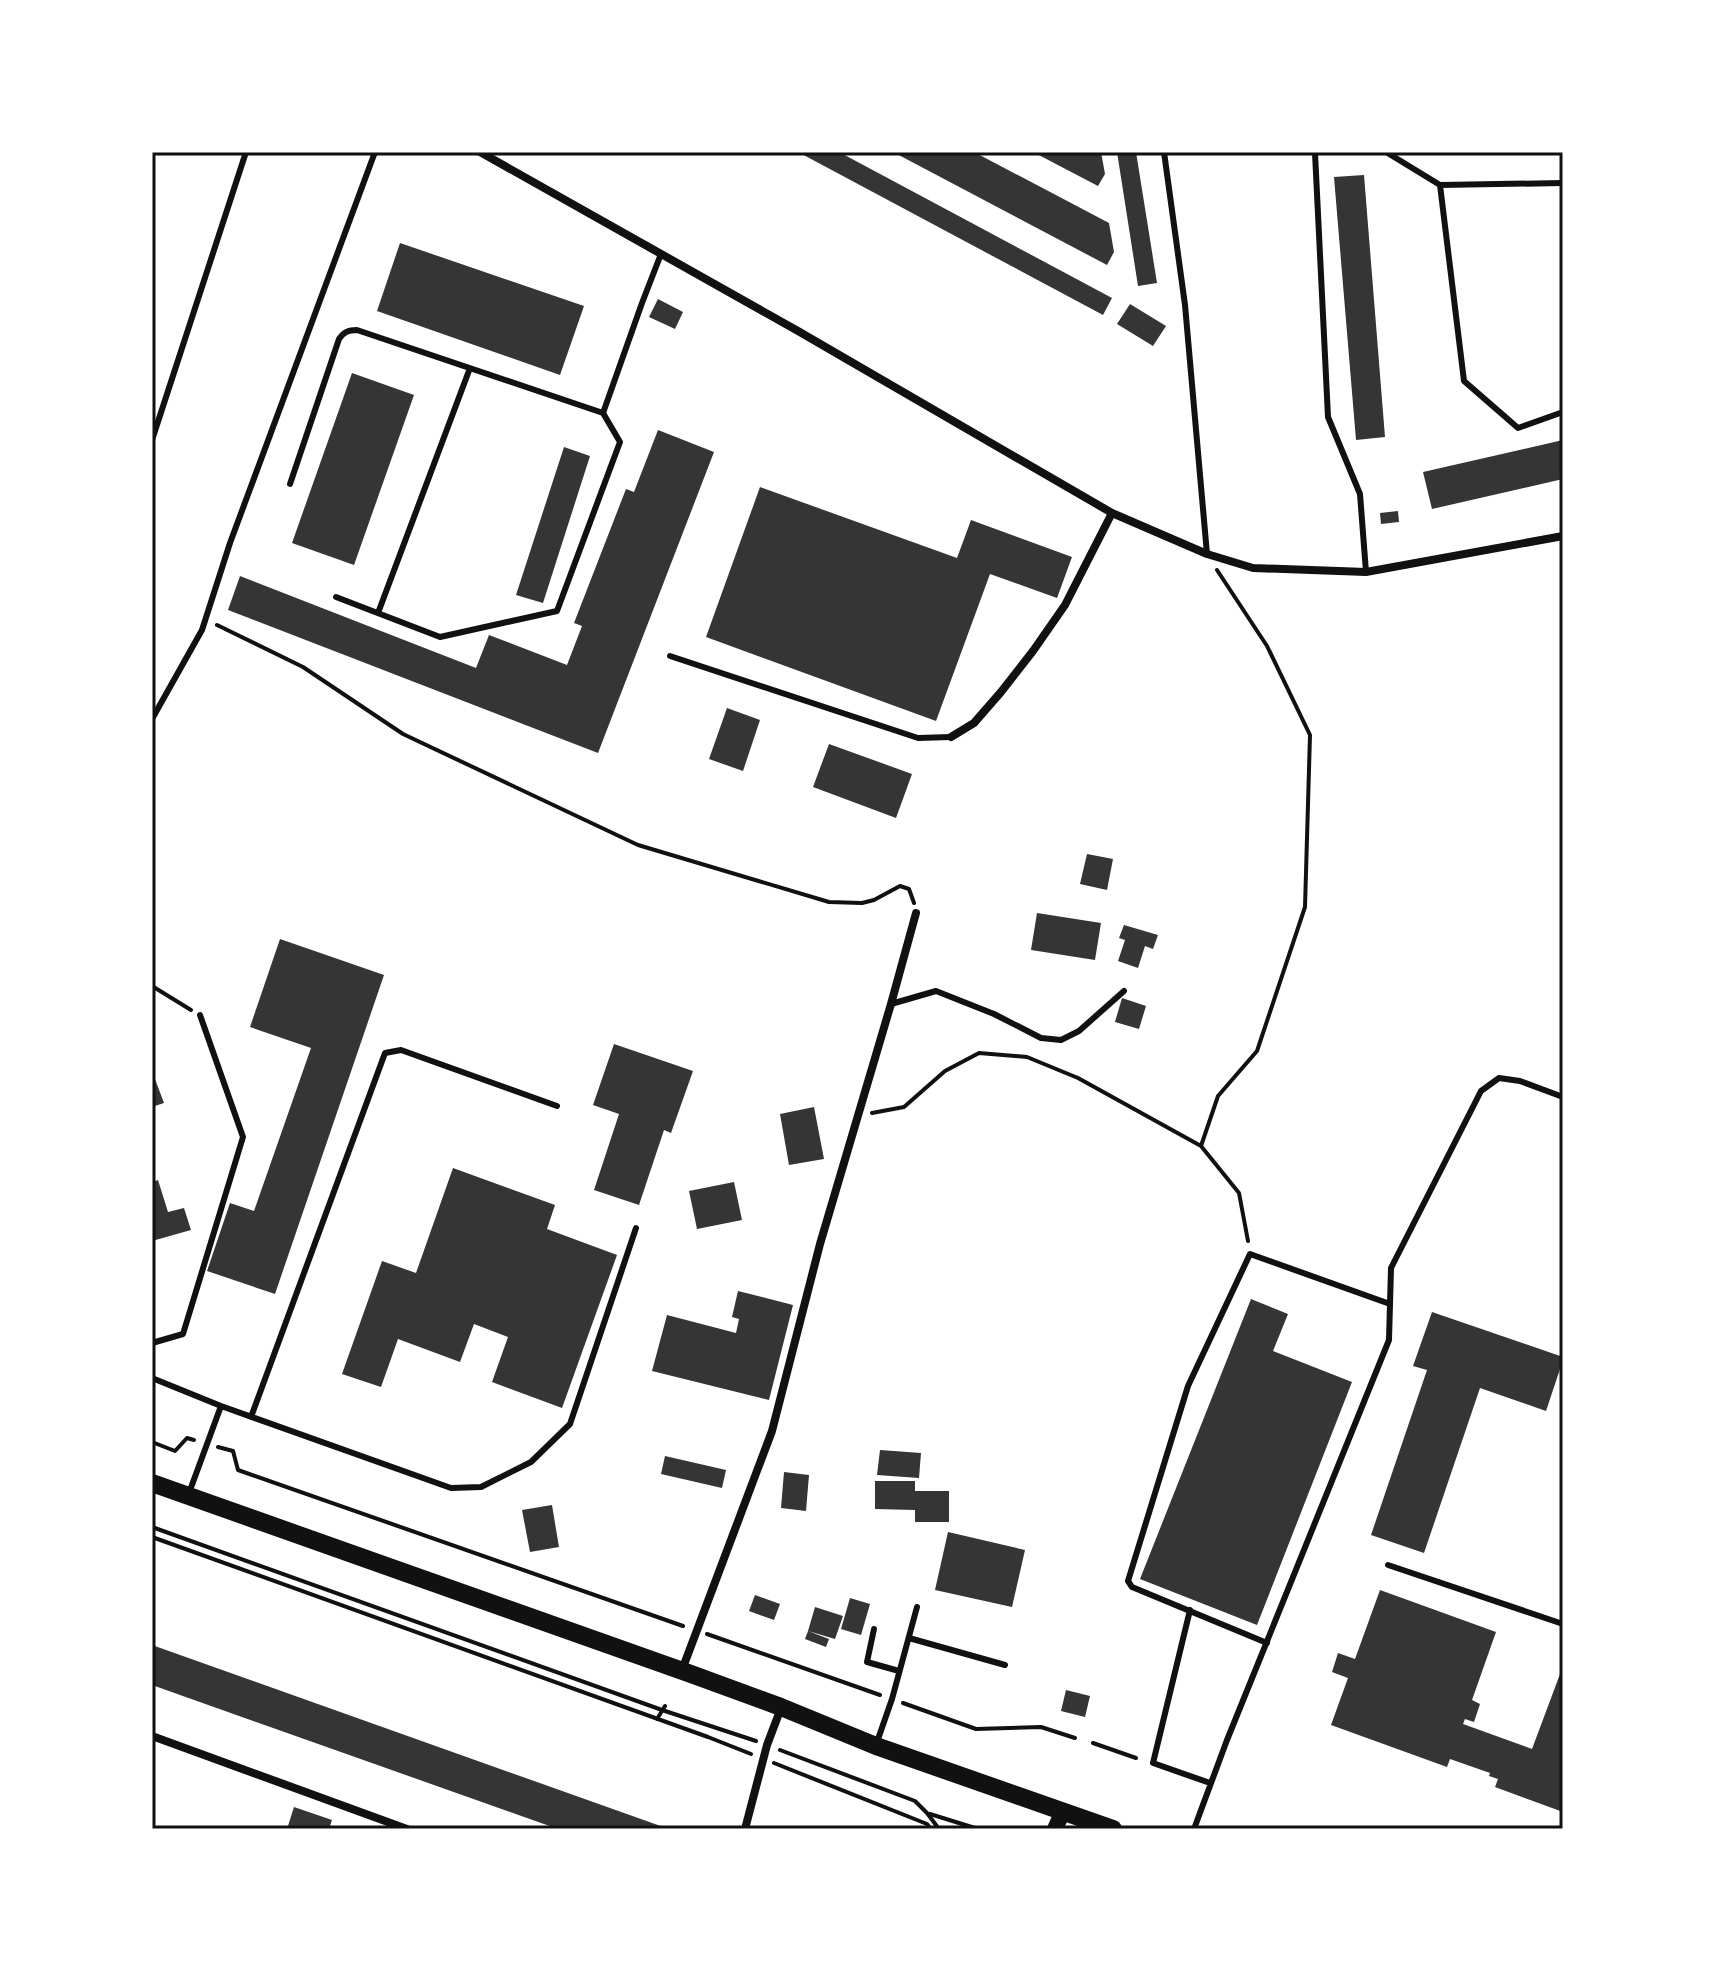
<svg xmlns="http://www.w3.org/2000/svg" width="1715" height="1981" viewBox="0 0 1715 1981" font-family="'DejaVu Sans',sans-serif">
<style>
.building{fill:#353535}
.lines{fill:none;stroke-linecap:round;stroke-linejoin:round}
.path{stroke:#111;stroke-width:4}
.service{stroke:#111;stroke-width:6}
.minor{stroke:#111;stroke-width:8}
.secondary{stroke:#111;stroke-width:16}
.primary{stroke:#111;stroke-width:18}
.neatline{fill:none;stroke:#111;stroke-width:3}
</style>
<rect width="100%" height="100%" fill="#fff"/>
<path class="building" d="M 798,152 L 839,152 L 1112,298 L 1103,315 Z
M 893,152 L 974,152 L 1109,223 L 1114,252 L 1107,265 Z
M 1033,152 L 1101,152 L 1105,174 L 1098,186 Z
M 1117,152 L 1136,152 L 1157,283 L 1138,286 Z
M 1364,175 L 1385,437 L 1356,440 L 1334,177 Z
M 400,243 L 584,306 L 560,375 L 377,311 Z
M 658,299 L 683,312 L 675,329 L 649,317 Z
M 1130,304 L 1166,326 L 1153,346 L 1117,324 Z
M 352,373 L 414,395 L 354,565 L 292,543 Z
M 658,430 L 714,452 L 598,753 L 228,610 L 240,576 L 476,668 L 489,635 L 567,665 L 582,626 L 574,623 L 626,489 L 634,492 Z
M 1563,440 L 1563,479 L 1432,509 L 1423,472 Z
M 564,447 L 590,456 L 543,603 L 516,595 Z
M 760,487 L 957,558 L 971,520 L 1072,557 L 1057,598 L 990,574 L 936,721 L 706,637 Z
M 1398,511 L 1399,522 L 1381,524 L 1380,513 Z
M 727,708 L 760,720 L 743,771 L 709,759 Z
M 829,744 L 912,774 L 896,818 L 813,787 Z
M 1087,854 L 1113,859 L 1107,890 L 1080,884 Z
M 1037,913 L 1101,923 L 1095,960 L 1031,950 Z
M 1124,925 L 1158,935 L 1153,949 L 1145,946 L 1138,968 L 1118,961 L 1125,940 L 1119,938 Z
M 280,939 L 384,975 L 275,1294 L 207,1271 L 230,1203 L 254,1211 L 311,1048 L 250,1027 Z
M 1122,998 L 1146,1006 L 1139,1029 L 1115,1022 Z
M 614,1044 L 693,1071 L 671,1133 L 664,1130 L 639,1205 L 594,1190 L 619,1114 L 593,1105 Z
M 152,1071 L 164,1103 L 152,1107 Z
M 814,1107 L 824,1159 L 789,1165 L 780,1114 Z
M 453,1168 L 555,1205 L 547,1229 L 617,1255 L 562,1408 L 492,1382 L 508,1337 L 474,1324 L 460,1362 L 398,1339 L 381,1387 L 342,1374 L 382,1261 L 416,1273 Z
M 158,1180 L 168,1212 L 184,1208 L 191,1230 L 152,1241 L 152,1182 Z
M 734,1182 L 742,1220 L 697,1229 L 689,1191 Z
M 738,1291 L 793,1305 L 769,1400 L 652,1371 L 667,1315 L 736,1333 L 739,1319 L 732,1317 Z
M 1251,1299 L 1288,1314 L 1273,1351 L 1352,1382 L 1257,1625 L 1140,1579 Z
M 1432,1312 L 1563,1357 L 1563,1360 L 1546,1411 L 1480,1388 L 1424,1553 L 1371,1535 L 1427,1370 L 1413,1366 Z
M 880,1450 L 921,1453 L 919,1478 L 877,1475 Z
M 665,1456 L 726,1470 L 722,1488 L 661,1474 Z
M 784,1472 L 809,1475 L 806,1511 L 781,1508 Z
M 875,1481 L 915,1481 L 915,1491 L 949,1491 L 949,1522 L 915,1522 L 915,1510 L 875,1509 Z
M 552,1505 L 559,1547 L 530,1552 L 522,1510 Z
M 948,1532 L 1025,1550 L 1012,1607 L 935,1590 Z
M 1380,1590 L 1496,1632 L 1472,1700 L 1480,1704 L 1474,1722 L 1465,1719 L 1463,1724 L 1532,1749 L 1563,1666 L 1563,1812 L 1495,1787 L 1498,1779 L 1489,1776 L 1490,1773 L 1450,1759 L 1447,1767 L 1331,1725 L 1348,1678 L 1332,1672 L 1338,1653 L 1355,1659 Z
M 755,1595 L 780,1604 L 774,1620 L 749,1611 Z
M 850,1598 L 870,1604 L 861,1635 L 841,1629 Z
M 815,1607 L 843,1616 L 835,1639 L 808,1631 Z
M 808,1631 L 829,1639 L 826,1647 L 805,1639 Z
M 152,1645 L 669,1829 L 558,1829 L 152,1685 Z
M 1066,1690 L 1090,1696 L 1085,1717 L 1061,1711 Z
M 294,1807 L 332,1820 L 329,1829 L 287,1829 Z"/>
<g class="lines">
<path class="path" d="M 217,625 L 303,667 L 403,734 L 638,845 L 829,902 L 862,903 L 874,900 L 900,886 L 909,889 L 914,903
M 152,986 L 191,1010
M 872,1113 L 904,1107 L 945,1071 L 979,1053 L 1027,1057 L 1078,1078 L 1201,1146 L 1239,1193 L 1248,1241
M 1201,1146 L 1218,1096 L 1257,1051 L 1305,907 L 1310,735 L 1267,646 L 1217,570
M 152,1442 L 175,1451 L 187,1438 L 194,1440
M 218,1447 L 233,1451 L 238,1470 L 683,1626
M 152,1527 L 662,1710 L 756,1741
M 152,1537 L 708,1737 L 751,1754
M 707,1634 L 880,1695
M 903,1703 L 976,1729 L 1041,1727 L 1075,1738
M 657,1719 L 665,1706
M 1093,1743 L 1136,1758
M 780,1750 L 915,1801 L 927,1813 L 939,1829
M 774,1763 L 927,1824 L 931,1829
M 930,1814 L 975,1828"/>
<path class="service" d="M 1164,152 L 1185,305 L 1207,554
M 1317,152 L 1315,153 L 1328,417 L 1360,494 L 1366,572
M 1386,152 L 1440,185 L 1563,183
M 1440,185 L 1464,381 L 1518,428 L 1563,412
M 152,440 L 246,152
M 290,484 L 339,339 C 344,332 348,330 357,330 L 603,413 L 642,303 L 661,254
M 336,597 L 440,637 L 557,611 L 620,442 L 603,413
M 378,613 L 470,368
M 670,656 L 918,738 L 951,737
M 152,719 L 202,630 L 230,543 L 375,152
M 891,1004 L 936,991 L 994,1014 L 1041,1038 L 1061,1040 L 1079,1031 L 1124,991
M 152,1343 L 183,1334 L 243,1137 L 200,1015
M 152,1378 L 221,1406 L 451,1488 L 481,1487 L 531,1462 L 570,1424 L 636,1228
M 251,1417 L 385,1053 L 401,1050 L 557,1106
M 189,1493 L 221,1406
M 1388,1565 L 1563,1624
M 1190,1610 L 1153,1763 L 1210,1783
M 874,1629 L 867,1662 L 899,1671
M 909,1638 L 1005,1665
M 1267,1643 L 1132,1587 L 1128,1581 L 1188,1386 L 1250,1254 L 1390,1304
M 877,1742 L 892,1699 L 917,1607
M 1194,1829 L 1227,1740 L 1389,1340 L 1391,1268 L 1481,1091 L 1499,1078 L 1520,1081 L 1563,1097"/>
<path class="minor" d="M 480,152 L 798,331 L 1112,513 L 1207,554 L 1253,568 L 1366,572 L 1563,536
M 951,737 L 974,723 L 1001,692 L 1033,651 L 1065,605 L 1112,513
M 682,1670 L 772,1431 L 820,1244 L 891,1004 L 916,913
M 152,1736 L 407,1829
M 745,1829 L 767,1745 L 781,1708"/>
<path class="secondary" d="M 1055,1829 L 1063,1811"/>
<path class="primary" d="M 152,1483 L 691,1674 L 781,1707 L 876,1746 L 1113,1829"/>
</g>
<rect width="1715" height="1981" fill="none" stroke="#ffffff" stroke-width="308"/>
<rect x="154" y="154" width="1407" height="1673" class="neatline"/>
</svg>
